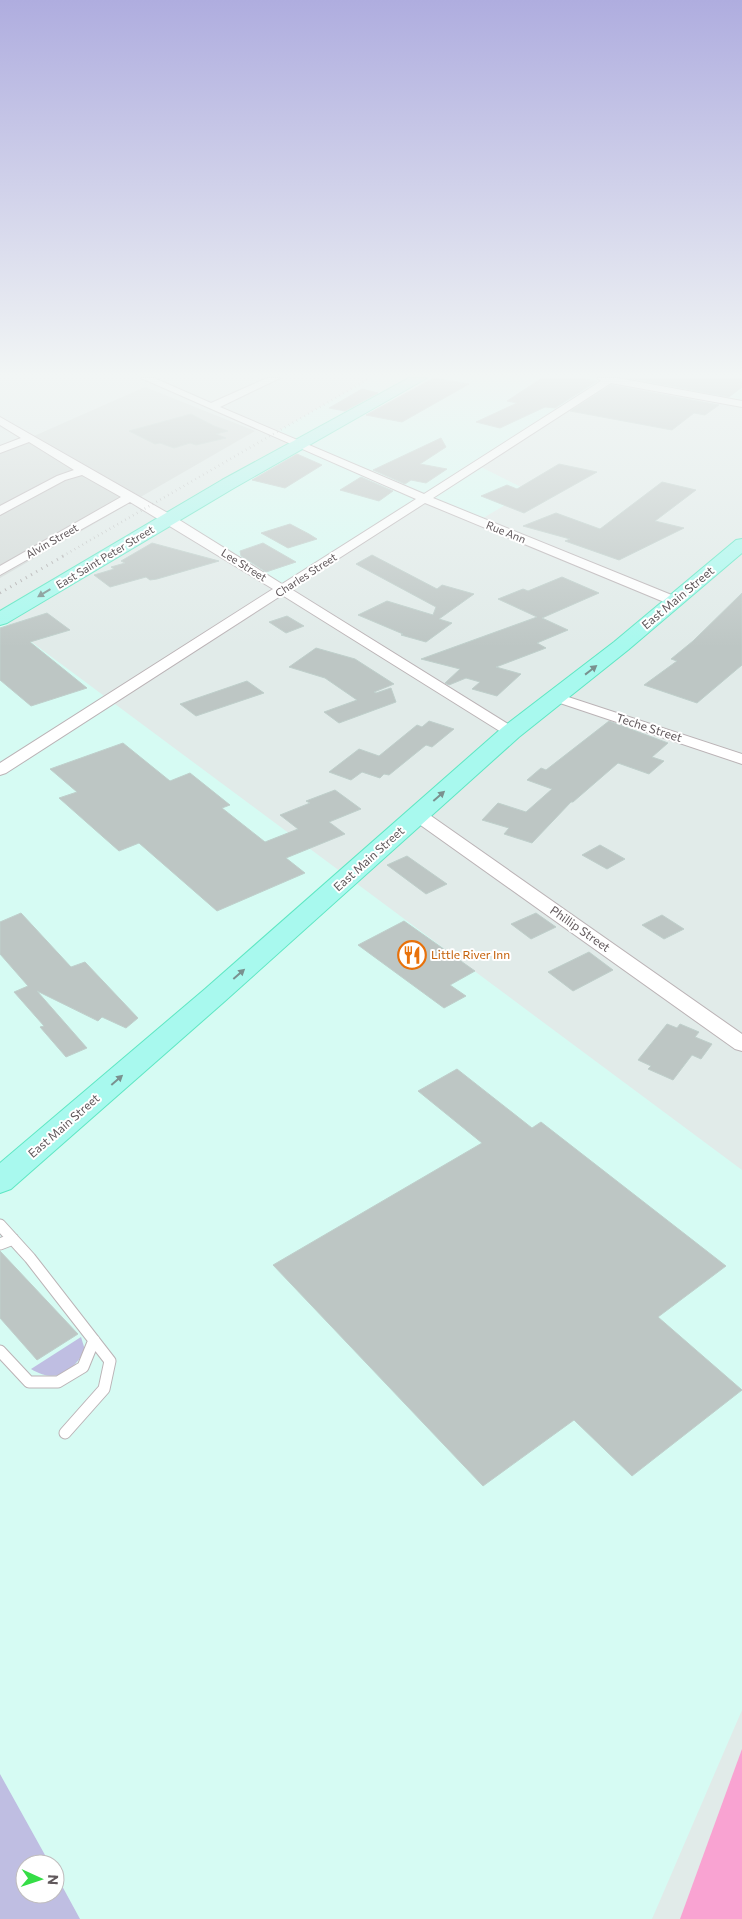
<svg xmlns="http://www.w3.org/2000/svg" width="742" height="1919" viewBox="0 0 742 1919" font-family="Commissioner,sans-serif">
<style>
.commercial{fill:#d6fbf3;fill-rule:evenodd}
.industrial{fill:#d3dad8}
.green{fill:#bfbee2}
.water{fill:#f9a3d2}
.building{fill:#bdc6c4;stroke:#bfcfcb}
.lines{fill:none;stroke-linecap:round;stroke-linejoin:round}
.service-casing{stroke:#bbb3b6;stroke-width:13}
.minor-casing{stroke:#bbb3b6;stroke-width:2}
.primary-casing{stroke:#5ee7c3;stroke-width:2}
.service{stroke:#fff;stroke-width:11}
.minor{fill:#fff;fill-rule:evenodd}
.primary{fill:#a8f9ee;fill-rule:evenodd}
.rail-far1{stroke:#afadae;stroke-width:2.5;stroke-dasharray:0.5 4;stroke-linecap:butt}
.rail{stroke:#afadae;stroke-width:3;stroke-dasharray:1 5;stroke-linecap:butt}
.oneway{fill:#7a918f}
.labels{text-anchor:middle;stroke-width:4;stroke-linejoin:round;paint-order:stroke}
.far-street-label{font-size:11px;fill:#61595c;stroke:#fff}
.street-label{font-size:12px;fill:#61595c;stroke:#fff}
.food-label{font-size:12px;fill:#c56008;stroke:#fff;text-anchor:start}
</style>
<rect width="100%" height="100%" fill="#e1ebe9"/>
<path class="commercial" d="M 371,378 L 742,378 L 742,402 L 610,380 L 481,467 L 529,491 L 478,521 L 424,499 L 283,590 L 169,519 L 296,445 L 273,434 Z
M 6,623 L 742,1170 L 742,1710 L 652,1919 L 0,1919 L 0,626 ZM 25,1864 L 55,1864 L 55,1894 L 25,1894 Z"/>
<path class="industrial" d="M 145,387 L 255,431 L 0,578 L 0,451 Z"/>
<path class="green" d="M 81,1337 L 85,1350 C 72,1373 56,1384 31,1369 Z
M 0,1774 L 50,1864 L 25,1864 L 25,1894 L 55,1894 L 55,1873 L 80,1919 L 0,1919 Z"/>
<path class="water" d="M 742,1749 L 742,1919 L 680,1919 Z"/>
<path class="building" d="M 434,378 L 469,384 L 402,422 L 366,415 Z
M 542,378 L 579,378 L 597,381 L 555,408 L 545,407 L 500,428 L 476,422 L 517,403 L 507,401 Z
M 629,378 L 742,378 L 742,387 L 729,397 Z
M 611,385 L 719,405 L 705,415 L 694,413 L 672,430 L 570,411 Z
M 362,389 L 378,393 L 345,411 L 329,408 Z
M 191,414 L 214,426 L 228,431 L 216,434 L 226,438 L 196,445 L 190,443 L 174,448 L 160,443 L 155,444 L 129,431 Z
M 441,438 L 446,447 L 420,464 L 447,469 L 426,483 L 411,480 L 405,484 L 373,470 Z
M 297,454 L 322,465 L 285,488 L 252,480 Z
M 559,464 L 597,472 L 524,513 L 481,496 L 507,485 L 517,489 Z
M 361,477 L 393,491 L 379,501 L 340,490 Z
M 662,482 L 696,490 L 655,521 L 684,528 L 619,560 L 565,541 L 570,539 L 523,526 L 556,513 L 600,529 Z
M 290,524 L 309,534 L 317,539 L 288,548 L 261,533 Z
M 152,543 L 219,561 L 157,579 L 150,580 L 146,577 L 110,587 L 94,575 L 114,569 L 111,567 L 125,563 L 121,561 Z
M 263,543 L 296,562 L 266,572 L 241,556 L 240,551 Z
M 372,555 L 437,589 L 442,585 L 474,594 L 439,619 L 452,623 L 426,642 L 401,635 L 403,634 L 358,615 L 387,601 L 433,615 L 436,607 L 356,564 Z
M 562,577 L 599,593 L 542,618 L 568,630 L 537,643 L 546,648 L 496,667 L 521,674 L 497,696 L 472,689 L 480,682 L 466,678 L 449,685 L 445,683 L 460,669 L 421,659 L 537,617 L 498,599 L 523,589 L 528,591 Z
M 742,593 L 742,665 L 697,703 L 644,685 L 677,661 L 671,659 L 693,641 Z
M 47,613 L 70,630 L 30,642 L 87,688 L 31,706 L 0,680 L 0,628 Z
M 287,616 L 304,626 L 286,633 L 269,622 Z
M 316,648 L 355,659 L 394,684 L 374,692 L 376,693 L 391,688 L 396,702 L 339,723 L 324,712 L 357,700 L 325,678 L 289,667 Z
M 247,681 L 264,693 L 196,716 L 180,704 Z
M 429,721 L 454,729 L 432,747 L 426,745 L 389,775 L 384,774 L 380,778 L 362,772 L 351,780 L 329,772 L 359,749 L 379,756 L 417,725 L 422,727 Z
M 609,721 L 668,743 L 652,757 L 664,761 L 649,774 L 618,763 L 573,802 L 571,802 L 532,843 L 504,834 L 509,828 L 482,820 L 498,803 L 526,812 L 552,789 L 527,780 L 541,768 L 546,770 Z
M 123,743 L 170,781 L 190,773 L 230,805 L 222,808 L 265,842 L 298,829 L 280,815 L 310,803 L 306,801 L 335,790 L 361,809 L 329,822 L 345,834 L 286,858 L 305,873 L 217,911 L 139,843 L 119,851 L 59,798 L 77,792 L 50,769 Z
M 600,845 L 625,859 L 607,869 L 582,855 Z
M 407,856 L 447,884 L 426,894 L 387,865 Z
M 21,913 L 71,967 L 85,962 L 138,1018 L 126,1028 L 102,1017 L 98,1021 L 37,991 L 87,1048 L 66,1057 L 40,1027 L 44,1026 L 14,992 L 28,986 L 0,954 L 0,922 Z
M 536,913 L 556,927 L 531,939 L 511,924 Z
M 662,915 L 684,929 L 664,939 L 642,925 Z
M 404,921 L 475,971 L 450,985 L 466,996 L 444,1008 L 358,945 Z
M 589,952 L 613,970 L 573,991 L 548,972 Z
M 667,1024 L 677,1028 L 680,1024 L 699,1032 L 695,1037 L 712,1044 L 701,1059 L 692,1055 L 673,1080 L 648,1069 L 651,1066 L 638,1060 Z
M 457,1069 L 532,1128 L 541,1122 L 726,1266 L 658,1317 L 742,1390 L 632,1476 L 574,1420 L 483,1486 L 273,1265 L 482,1143 L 418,1091 Z
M 0,1251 L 78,1334 L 37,1360 L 0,1318 Z"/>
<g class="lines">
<defs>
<path id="service" d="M 0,1225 L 30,1258 L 110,1361 L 104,1389 L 65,1433
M 0,1244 L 13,1239
M 0,1351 L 29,1382 L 58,1382 L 83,1367 L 94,1340"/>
<path id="minor" d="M 141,378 L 154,378 L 211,403 L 267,378 L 280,378 L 220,407 L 424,494 L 601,381 L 597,378 L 618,378 L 742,401 L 742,407 L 611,383 L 433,498 L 679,598 L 681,601 L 679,604 L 669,604 L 425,503 L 291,589 L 516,729 L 519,732 L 516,735 L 506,735 L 282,595 L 6,773 L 0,775 L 0,763 L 273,589 L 130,502 L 0,575 L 0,566 L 121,497 L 82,475 L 65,480 L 0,515 L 0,506 L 57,476 L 74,470 L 29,442 L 0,453 L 0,446 L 21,438 L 0,425 L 0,417 L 173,516 L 282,584 L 416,499 Z
M 556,693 L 742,754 L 742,764 L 551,700 L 549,697 Z
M 418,810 L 424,811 L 742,1034 L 742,1051 L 735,1049 L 412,819 L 410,815 L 412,811 Z"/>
<path id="primary" d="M 409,378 L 427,378 L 234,488 L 7,623 L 0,625 L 0,611 L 222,480 Z
M 742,539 L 742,553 L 628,650 L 519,737 L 225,1001 L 11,1189 L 0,1193 L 0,1163 L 205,989 L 503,727 L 614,642 L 736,540 Z"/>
</defs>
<use href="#service" class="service-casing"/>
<use href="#minor" class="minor-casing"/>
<use href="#primary" class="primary-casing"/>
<use href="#service" class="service"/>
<use href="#minor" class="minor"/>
<use href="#primary" class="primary"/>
<path class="rail-far1" d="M 63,556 L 370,378"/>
<path class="rail" d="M 0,593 L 65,555"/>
</g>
<defs><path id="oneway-solid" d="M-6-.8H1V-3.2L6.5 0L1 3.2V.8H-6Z" transform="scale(1.25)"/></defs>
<g class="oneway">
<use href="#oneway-solid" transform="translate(44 593) rotate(149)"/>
<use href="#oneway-solid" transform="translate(591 670) rotate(-38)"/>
<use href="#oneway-solid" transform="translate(439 796) rotate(-41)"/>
<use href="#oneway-solid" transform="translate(239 974) rotate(-41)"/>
<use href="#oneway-solid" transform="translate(117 1080) rotate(-41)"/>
</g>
<linearGradient id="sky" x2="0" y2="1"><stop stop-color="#afaddf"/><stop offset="0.58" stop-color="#f2f6f5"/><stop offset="1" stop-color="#f2f6f5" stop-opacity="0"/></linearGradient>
<rect width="742" height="647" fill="url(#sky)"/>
<defs>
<symbol id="restaurant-ring" viewBox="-11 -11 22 22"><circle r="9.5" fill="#fff" stroke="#e8710a" stroke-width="1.5"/><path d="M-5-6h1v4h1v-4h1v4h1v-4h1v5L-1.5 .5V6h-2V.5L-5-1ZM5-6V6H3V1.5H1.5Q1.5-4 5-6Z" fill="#e8710a"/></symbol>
</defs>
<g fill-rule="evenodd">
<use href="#restaurant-ring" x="396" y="939" width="32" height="32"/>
</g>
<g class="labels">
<g class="far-street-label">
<text transform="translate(506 532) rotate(22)" y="4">Rue Ann</text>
<text transform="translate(52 541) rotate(-30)" y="4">Alvin Street</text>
<text transform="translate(105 557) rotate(-31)" y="4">East Saint Peter Street</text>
<text transform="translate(244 565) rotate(32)" y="4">Lee Street</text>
<text transform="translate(306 575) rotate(-33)" y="4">Charles Street</text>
</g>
<g class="street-label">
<text transform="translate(678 598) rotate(-40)" y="4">East Main Street</text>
<text transform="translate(649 728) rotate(18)" y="4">Teche Street</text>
<text transform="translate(369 859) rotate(-42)" y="4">East Main Street</text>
<text transform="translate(580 929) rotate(35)" y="4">Phillip Street</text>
<text transform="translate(64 1126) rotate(-41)" y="4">East Main Street</text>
</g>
<g class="food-label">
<text x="431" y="959">Little River Inn</text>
</g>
</g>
<g transform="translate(40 1879) rotate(93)"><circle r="24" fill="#ffffff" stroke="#c0bdbe"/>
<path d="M0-4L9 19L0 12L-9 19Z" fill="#35dd46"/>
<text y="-8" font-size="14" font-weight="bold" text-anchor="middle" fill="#61595c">N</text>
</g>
</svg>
